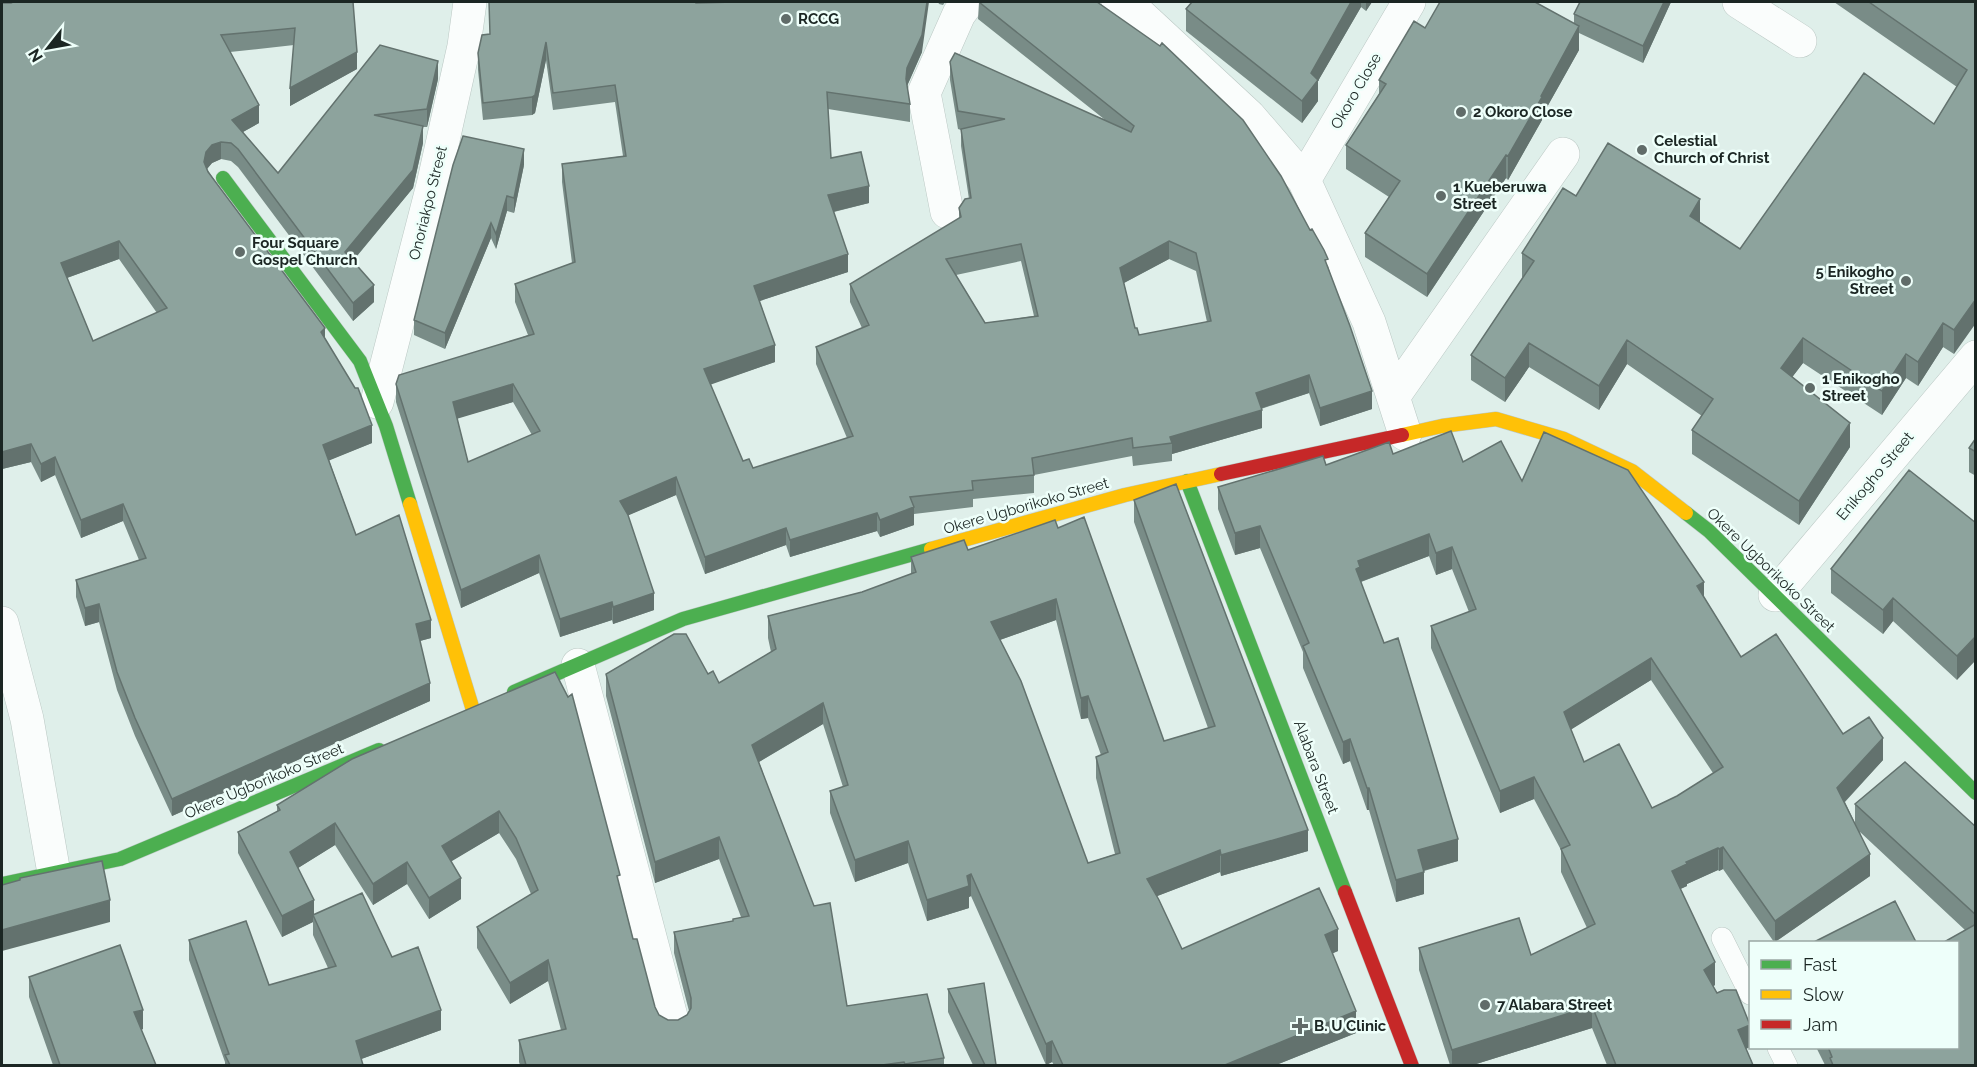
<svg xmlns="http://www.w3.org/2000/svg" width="1977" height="1067" viewBox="0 0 1977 1067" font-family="Raleway,sans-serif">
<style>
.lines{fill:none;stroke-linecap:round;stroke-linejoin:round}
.lane-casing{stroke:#bbc8c4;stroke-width:22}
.street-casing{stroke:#bbc8c4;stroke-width:34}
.fast-casing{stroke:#bbc8c4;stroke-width:15}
.slow-casing{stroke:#bbc8c4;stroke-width:15}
.jam-casing{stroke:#bbc8c4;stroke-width:15}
.lane{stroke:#fafdfc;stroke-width:21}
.street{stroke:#fafdfc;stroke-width:33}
.fast{stroke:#4caf50;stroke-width:14}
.slow{stroke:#ffc107;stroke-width:14}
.jam{stroke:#c62828;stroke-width:14}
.wall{fill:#798c87;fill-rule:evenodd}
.shaded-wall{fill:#63726e}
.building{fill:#8da39d;stroke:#63726e;stroke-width:1.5;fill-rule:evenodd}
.poi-dot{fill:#606c69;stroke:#eefffa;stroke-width:2}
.labels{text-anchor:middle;stroke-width:5;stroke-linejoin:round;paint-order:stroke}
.poi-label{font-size:15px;font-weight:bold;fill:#1b2623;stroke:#eefffa;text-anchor:start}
.street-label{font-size:15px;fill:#1b2623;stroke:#eefffa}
</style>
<rect width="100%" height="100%" fill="#dfefea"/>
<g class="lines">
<defs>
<path id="lane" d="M 1722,938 L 1750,994
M 1778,1048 L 1787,1066"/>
<path id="street" d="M 1118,2 L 1140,15 L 1249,116 L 1304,180 L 1369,322 L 1405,434
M 1739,2 L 1800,41
M 2,3 L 7,2
M 1304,180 L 1409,2
M 947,212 L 924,93 L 959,14 L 968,2
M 1393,397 L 1563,154
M 377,402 L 433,185 L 464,46 L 470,2
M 1775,595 L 1976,357
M 2,623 L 27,719 L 54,873
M 578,665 L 673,1024"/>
<path id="fast" d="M 223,178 L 360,361 L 386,426 L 410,504
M 1187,481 L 1345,892
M 1686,513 L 1709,531 L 1976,793
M 514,692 L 683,619 L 931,549
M 2,884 L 120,859 L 379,750"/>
<path id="slow" d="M 1402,435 L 1442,426 L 1496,419 L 1564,439 L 1632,471 L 1686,513
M 410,504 L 473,710
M 931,549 L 1125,495 L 1221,474"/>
<path id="jam" d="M 1221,474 L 1402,435
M 1345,892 L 1412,1066"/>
</defs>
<use href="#lane" class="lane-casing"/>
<use href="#street" class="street-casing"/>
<use href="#fast" class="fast-casing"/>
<use href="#slow" class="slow-casing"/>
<use href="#jam" class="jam-casing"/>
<use href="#lane" class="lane"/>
<use href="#street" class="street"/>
<use href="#fast" class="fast"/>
<use href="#slow" class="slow"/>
<use href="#jam" class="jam"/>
</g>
<path class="wall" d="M 353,2 L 357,69 L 290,106 L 294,45 L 230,52 L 259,123 L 243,132 L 278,173 L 438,79 L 427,127 L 423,127 L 423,143 L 413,188 L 353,261 L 374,302 L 353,321 L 238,167 L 231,161 L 221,159 L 212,163 L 207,169 L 325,340 L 372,443 L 329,460 L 356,535 L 431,638 L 420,641 L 430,701 L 172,816 L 135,736 L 117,690 L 99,622 L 85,626 L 76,597 L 76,580 L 139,560 L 123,521 L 81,538 L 55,475 L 41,482 L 31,462 L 2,469 L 2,3 ZM 119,259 L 157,313 L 93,341 L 67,278 Z
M 489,2 L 696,2 L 696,3 L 922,52 L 907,86 L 910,104 L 910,122 L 828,109 L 831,158 L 869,203 L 834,212 L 848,272 L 759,301 L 775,362 L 710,384 L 743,461 L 753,468 L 847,438 L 816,364 L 816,347 L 862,328 L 850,302 L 850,284 L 959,219 L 959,208 L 969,199 L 961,146 L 961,130 L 958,129 L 950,80 L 950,62 L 1104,119 L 978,19 L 979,2 L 1328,266 L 1372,409 L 1320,426 L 1309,393 L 1261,409 L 1262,428 L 1172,454 L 1172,461 L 1133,466 L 1132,456 L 1034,475 L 1034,493 L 973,499 L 973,507 L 914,514 L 914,525 L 880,537 L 877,531 L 790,557 L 786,545 L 705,574 L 676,495 L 628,515 L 654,610 L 613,624 L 612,620 L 560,637 L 539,573 L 461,608 L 396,402 L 396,384 L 528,335 L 515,302 L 515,284 L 572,263 L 562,182 L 562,164 L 623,156 L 615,102 L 553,110 L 546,60 L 535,113 L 532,115 L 483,120 L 478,70 L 478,53 L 490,34 ZM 1169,259 L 1196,271 L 1207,322 L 1139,335 L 1135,328 L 1124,283 ZM 1021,261 L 1034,316 L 985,323 L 956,275 ZM 513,402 L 532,435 L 468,462 L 457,418 Z
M 938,2 L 945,2 L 943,5 L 939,4 Z
M 1192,2 L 1372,2 L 1366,11 L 1361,7 L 1318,81 L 1318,101 L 1302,123 L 1186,31 L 1186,9 Z
M 1580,2 L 1671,2 L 1643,63 L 1579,33 L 1579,50 L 1542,116 L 1542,120 L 1508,180 L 1506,178 L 1427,297 L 1365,257 L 1365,233 L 1389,197 L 1346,169 L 1346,145 L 1379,94 L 1379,80 L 1425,28 L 1574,23 L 1574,14 Z
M 1834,2 L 1976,2 L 1954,354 L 1943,347 L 1918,386 L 1906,378 L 1882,415 L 1803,363 L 1792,377 L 1850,447 L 1799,525 L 1692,454 L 1692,430 L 1702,416 L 1627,364 L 1599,410 L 1529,367 L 1505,402 L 1471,380 L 1471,355 L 1523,278 L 1522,277 L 1522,253 L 1576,196 L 1700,222 L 1740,249 L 1934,124 L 1957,87 Z
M 524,165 L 514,213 L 507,211 L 496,249 L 491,238 L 445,349 L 414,335 L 414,320 Z
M 1976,438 L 1976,476 L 1969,472 L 1969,448 Z
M 1393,454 L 1463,462 L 1522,481 L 1704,597 L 1741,657 L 1843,734 L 1883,760 L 1845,802 L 1855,823 L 1855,804 L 1976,827 L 1976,1065 L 1825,1065 L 1816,1047 L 1958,1047 L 1965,930 L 1860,832 L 1870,876 L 1775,942 L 1774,942 L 1723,869 L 1719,871 L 1718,870 L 1687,884 L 1687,886 L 1680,889 L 1715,985 L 1713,986 L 1750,1047 L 1746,1049 L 1753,1065 L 1607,1065 L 1592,1028 L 1473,1065 L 1450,1065 L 1419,970 L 1419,948 L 1531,955 L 1587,928 L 1561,872 L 1561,850 L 1534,799 L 1500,813 L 1431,648 L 1431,626 L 1469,612 L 1452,569 L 1436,575 L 1429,556 L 1361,582 L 1458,861 L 1424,871 L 1424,894 L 1396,902 L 1369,810 L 1367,810 L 1350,761 L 1343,764 L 1303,668 L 1303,652 L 1260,548 L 1235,555 L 1218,509 L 1218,487 L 1326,465 ZM 1651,680 L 1713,773 L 1677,796 L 1652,808 L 1584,762 L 1571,729 Z
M 1134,500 L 1308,851 L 1221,876 L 1220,872 L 1157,896 L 1182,949 L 1338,951 L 1332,953 L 1356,1033 L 1276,1065 L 1054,1065 L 1052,1062 L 1046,1065 L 971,896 L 969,897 L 969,908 L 927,921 L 908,863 L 855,882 L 830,813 L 830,791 L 843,787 L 823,724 L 759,762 L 847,1006 L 944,1058 L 944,1065 L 520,1065 L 519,1062 L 519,1040 L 561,1030 L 548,981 L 510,1004 L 477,948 L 477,927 L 531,894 L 516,859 L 499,833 L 451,861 L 461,899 L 429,919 L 407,884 L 373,905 L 335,845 L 298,868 L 314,915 L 392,957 L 441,1030 L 361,1059 L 363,1065 L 225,1065 L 225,1062 L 189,960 L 189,940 L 269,985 L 328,968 L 313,935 L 313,922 L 282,937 L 238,853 L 238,832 L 277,812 L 277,805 L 555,672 L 620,887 L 633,939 L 655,1007 L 659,1015 L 668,1020 L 678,1020 L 687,1015 L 689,1011 L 674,953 L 674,932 L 733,921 L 741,917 L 719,859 L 655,883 L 606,696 L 606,674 L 708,674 L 719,683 L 771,652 L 768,638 L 768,616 L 862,592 L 911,574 L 911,557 L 968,550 L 1058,528 L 1164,741 L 1208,728 L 1134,522 ZM 1056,620 L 1081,719 L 1088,718 L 1101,755 L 1096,757 L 1096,778 L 1115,854 L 1088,863 L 1000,640 Z
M 1976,523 L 1957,680 L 1893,621 L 1883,634 L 1831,593 L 1831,569 Z
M 29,977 L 143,1029 L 141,1030 L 156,1065 L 53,1065 L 29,997 Z
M 948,989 L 996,1065 L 973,1065 L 948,1012 Z"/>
<path class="shaded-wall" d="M 927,2 L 929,2 L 922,52 L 907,86 L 906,79 L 907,68 Z
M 1351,2 L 1361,2 L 1361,7 L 1318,81 L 1318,101 L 1302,123 L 1302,101 L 1311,73 Z
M 1366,2 L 1372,2 L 1366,11 Z
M 1664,2 L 1671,2 L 1643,63 L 1643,46 Z
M 1579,26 L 1579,50 L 1542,116 L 1542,120 L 1508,180 L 1508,156 Z
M 546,42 L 546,60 L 535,113 L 532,115 L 532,97 Z
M 357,52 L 357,69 L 290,106 L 290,88 Z
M 438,61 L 438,79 L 427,127 L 427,109 Z
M 259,105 L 259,123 L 232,138 L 232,120 Z
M 423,126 L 423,143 L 413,188 L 345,270 L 345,252 Z
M 221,142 L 221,159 L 212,163 L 206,170 L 204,162 L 206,152 L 212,145 Z
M 524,149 L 524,165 L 514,213 L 514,198 Z
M 1506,155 L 1506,178 L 1427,297 L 1427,274 Z
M 869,186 L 869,203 L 828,213 L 828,195 Z
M 507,196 L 507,211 L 496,249 L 496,234 Z
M 1700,199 L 1700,224 L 1690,216 Z
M 491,223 L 491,238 L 445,349 L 445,333 Z
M 119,241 L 119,259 L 61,280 L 61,263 Z
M 1169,241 L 1169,259 L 1120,285 L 1120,268 Z
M 848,254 L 848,272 L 754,303 L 754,286 Z
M 374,285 L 374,302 L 353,321 L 353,303 Z
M 1976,299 L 1976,323 L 1954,354 L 1954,330 Z
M 1943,323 L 1943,347 L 1918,386 L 1918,362 Z
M 325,328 L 325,346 L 321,332 Z
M 1803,338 L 1803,363 L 1781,392 L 1781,368 Z
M 1627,340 L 1627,364 L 1599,410 L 1599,386 Z
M 1529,343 L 1529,367 L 1505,402 L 1505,378 Z
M 775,345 L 775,362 L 704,387 L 704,369 Z
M 1906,354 L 1906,378 L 1882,415 L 1882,391 Z
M 1309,375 L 1309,393 L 1256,410 L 1256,393 Z
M 513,384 L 513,402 L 453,420 L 453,402 Z
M 1372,391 L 1372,409 L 1320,426 L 1320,408 Z
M 1262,410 L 1262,428 L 1172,454 L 1172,443 L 1170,437 Z
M 1850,423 L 1850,447 L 1799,525 L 1799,501 Z
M 372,425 L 372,443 L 323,463 L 323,445 Z
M 31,444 L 31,462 L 2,469 L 2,452 Z
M 55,457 L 55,475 L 41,482 L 41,464 Z
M 676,477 L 676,495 L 620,519 L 620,501 Z
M 123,504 L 123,521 L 81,538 L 81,520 Z
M 914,507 L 914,525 L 880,537 L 880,520 Z
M 877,513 L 877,531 L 790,557 L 790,540 Z
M 1260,526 L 1260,548 L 1235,555 L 1235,533 Z
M 786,528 L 786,545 L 705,574 L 705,557 Z
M 1429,534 L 1429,556 L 1360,582 L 1356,569 L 1358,561 Z
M 1452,547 L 1452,569 L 1436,575 L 1436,553 Z
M 539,555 L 539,573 L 461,608 L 461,590 Z
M 1704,582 L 1704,604 L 1697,586 Z
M 654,593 L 654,610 L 613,624 L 613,607 Z
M 1893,598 L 1893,621 L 1883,634 L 1883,610 Z
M 1056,599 L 1056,620 L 991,643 L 991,622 Z
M 612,602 L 612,620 L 560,637 L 560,619 Z
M 99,604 L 99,622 L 85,626 L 85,608 Z
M 431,620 L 431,638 L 416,642 L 416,624 Z
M 1976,636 L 1976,660 L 1957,680 L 1957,656 Z
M 1651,658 L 1651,680 L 1564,734 L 1564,712 Z
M 430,683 L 430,701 L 172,816 L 172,799 Z
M 1088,696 L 1088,718 L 1081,719 L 1081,698 Z
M 823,703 L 823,724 L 752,766 L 752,745 Z
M 1883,738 L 1883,760 L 1837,810 L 1837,788 Z
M 1350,739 L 1350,761 L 1343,764 L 1343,742 Z
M 1534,777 L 1534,799 L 1500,813 L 1500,791 Z
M 1367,788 L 1369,788 L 1369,810 L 1367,810 Z
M 499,811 L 499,833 L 442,867 L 442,846 Z
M 335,823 L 335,845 L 290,873 L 290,852 Z
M 1308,830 L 1308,851 L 1221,876 L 1221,855 Z
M 719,837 L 719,859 L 655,883 L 655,862 Z
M 1458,839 L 1458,861 L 1418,872 L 1418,850 Z
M 908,841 L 908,863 L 855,882 L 855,860 Z
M 1723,847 L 1723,869 L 1719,871 L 1719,849 Z
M 1718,848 L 1718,870 L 1687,884 L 1687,886 L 1672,893 L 1672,871 L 1686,862 Z
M 1220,850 L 1220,872 L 1147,900 L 1147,879 Z
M 1870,854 L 1870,876 L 1775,942 L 1775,921 Z
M 407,862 L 407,884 L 373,905 L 373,884 Z
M 1424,872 L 1424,894 L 1396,902 L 1396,880 Z
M 971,874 L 971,896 L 969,897 L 969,908 L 927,921 L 927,900 L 967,876 Z
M 461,878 L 461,899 L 429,919 L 429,898 Z
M 110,900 L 110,922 L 2,951 L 2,930 Z
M 314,900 L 314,918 L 313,915 L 313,922 L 282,937 L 282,916 Z
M 1338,929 L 1338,951 L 1325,957 L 1325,935 Z
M 548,960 L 548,981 L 510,1004 L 510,983 Z
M 1715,962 L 1715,985 L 1704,993 L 1704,970 Z
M 1592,1006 L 1592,1028 L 1473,1065 L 1452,1065 L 1452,1050 Z
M 143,1010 L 143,1029 L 134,1032 L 134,1012 Z
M 441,1010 L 441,1030 L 356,1061 L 356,1041 Z
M 1356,1011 L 1356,1033 L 1276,1065 L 1225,1065 Z
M 1750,1025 L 1750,1047 L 1738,1052 L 1738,1030 Z
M 1052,1041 L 1052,1062 L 1046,1065 L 1046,1044 Z"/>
<path class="building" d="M 13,2 L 353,2 L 357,52 L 290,88 L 295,28 L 221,35 L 259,105 L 232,120 L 278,173 L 380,45 L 438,61 L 427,109 L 374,115 L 423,126 L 413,170 L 345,252 L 374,285 L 353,303 L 238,149 L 231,143 L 221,142 L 212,145 L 206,152 L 204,162 L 208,172 L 325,328 L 321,332 L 355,388 L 358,388 L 372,425 L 323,445 L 356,535 L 399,515 L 431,620 L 416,624 L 430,683 L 172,799 L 135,718 L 117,672 L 99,604 L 85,608 L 76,580 L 146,558 L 123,504 L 81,520 L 55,457 L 41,464 L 31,444 L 2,452 L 2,3 L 11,3 ZM 119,241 L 167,308 L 93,341 L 61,263 Z
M 489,2 L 696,2 L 696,3 L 735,2 L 927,2 L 922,35 L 907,68 L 906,79 L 910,104 L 827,92 L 831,158 L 861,152 L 869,186 L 828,195 L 848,254 L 754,286 L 775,345 L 704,369 L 743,461 L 749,459 L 753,468 L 853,436 L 816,347 L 869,325 L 850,284 L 961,217 L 959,208 L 965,199 L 971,198 L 961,129 L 1005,119 L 958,111 L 950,62 L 955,53 L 1131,132 L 1134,126 L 979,2 L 1097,2 L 1160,46 L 1162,43 L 1243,120 L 1281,176 L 1310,230 L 1312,229 L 1324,250 L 1328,259 L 1325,260 L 1350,326 L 1372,391 L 1320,408 L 1309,375 L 1256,393 L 1262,410 L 1170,437 L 1172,443 L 1133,448 L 1132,438 L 1032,458 L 1034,475 L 972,481 L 973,490 L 910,497 L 914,507 L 880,520 L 877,513 L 790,540 L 786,528 L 705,557 L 676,477 L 620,501 L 628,515 L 654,593 L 613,607 L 612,602 L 560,619 L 539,555 L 461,590 L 396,384 L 399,375 L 534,334 L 515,284 L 575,262 L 562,164 L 626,156 L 615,85 L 553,93 L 546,42 L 535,95 L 532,97 L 483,103 L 478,53 L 482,35 L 490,34 ZM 1169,241 L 1196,253 L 1211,321 L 1139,335 L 1137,328 L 1135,328 L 1120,268 ZM 1021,244 L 1038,316 L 985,323 L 946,259 ZM 513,384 L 540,431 L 468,462 L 453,402 Z
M 1192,2 L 1351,2 L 1311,73 L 1318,80 L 1302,101 L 1186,9 Z
M 1440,2 L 1535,2 L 1579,26 L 1541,96 L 1542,97 L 1508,156 L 1506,155 L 1427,274 L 1365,233 L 1400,181 L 1346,145 L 1386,84 L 1379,80 L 1414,21 L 1425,28 Z
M 1580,2 L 1664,2 L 1643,46 L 1574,14 Z
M 1869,2 L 1976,2 L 1976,299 L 1954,330 L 1943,323 L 1918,362 L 1906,354 L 1882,391 L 1803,338 L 1781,368 L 1850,423 L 1799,501 L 1692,430 L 1713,399 L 1627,340 L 1599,386 L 1529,343 L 1505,378 L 1471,355 L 1534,261 L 1522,253 L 1563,188 L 1576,196 L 1608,143 L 1700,199 L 1690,216 L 1740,249 L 1864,73 L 1934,124 L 1967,70 Z
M 463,136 L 524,149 L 514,198 L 507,196 L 496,234 L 491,223 L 445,333 L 414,320 L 453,165 Z
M 1451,431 L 1463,462 L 1501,441 L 1522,481 L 1544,432 L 1628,470 L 1704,582 L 1697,586 L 1741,657 L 1776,634 L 1843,734 L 1869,717 L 1883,738 L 1837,788 L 1870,854 L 1775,921 L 1723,847 L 1719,849 L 1718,848 L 1686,862 L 1687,864 L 1672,871 L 1715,962 L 1704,970 L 1717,993 L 1724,990 L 1736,990 L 1750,1025 L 1738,1030 L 1753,1065 L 1616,1065 L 1592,1006 L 1452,1050 L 1419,948 L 1519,918 L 1531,955 L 1595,924 L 1561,849 L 1570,845 L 1534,777 L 1500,791 L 1431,626 L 1476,609 L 1452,547 L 1436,553 L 1429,534 L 1358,561 L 1360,567 L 1356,569 L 1384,643 L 1398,638 L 1458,839 L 1418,850 L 1424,872 L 1396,880 L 1369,788 L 1367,788 L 1350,739 L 1343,742 L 1303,646 L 1309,643 L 1260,526 L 1235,533 L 1218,487 L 1323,456 L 1326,465 L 1389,442 L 1393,454 ZM 1651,658 L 1723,767 L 1677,796 L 1652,808 L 1619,744 L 1584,762 L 1564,712 Z
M 1976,438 L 1976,452 L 1969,448 Z
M 1909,470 L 1976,523 L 1976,636 L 1957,656 L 1893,598 L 1883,610 L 1831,569 Z
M 1176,484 L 1308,830 L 1221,855 L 1220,850 L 1147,879 L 1159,900 L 1182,949 L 1319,888 L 1338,929 L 1325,935 L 1356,1011 L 1225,1065 L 1063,1065 L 1052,1041 L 1046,1044 L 971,874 L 967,876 L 969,886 L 927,900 L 908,841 L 855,860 L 830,791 L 848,785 L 823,703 L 752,745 L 814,906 L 830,903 L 847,1006 L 927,994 L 944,1058 L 905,1064 L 904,1062 L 882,1065 L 526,1065 L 519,1040 L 566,1029 L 548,960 L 510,983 L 477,927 L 538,890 L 516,838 L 499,811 L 442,846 L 461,878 L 429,898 L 407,862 L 373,884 L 335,823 L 290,852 L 314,900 L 282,916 L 238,832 L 280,810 L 277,805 L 352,759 L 555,672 L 568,697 L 572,694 L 620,875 L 617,876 L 633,939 L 637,939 L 655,1007 L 659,1015 L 668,1020 L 678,1020 L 687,1015 L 691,1008 L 691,998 L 674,932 L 733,921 L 733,919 L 749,916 L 719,837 L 655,862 L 606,674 L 674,634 L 686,634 L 708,674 L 713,671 L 719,683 L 776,649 L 768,616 L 862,592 L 916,572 L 911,557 L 964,540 L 968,550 L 1055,520 L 1058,528 L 1084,517 L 1164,741 L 1215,726 L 1134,500 ZM 1056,599 L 1081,698 L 1088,696 L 1108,752 L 1096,757 L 1120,853 L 1088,863 L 1021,681 L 991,622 Z
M 1905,762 L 1976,827 L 1976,915 L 1855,804 Z
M 102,861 L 110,900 L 2,930 L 2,885 L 20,880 L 20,878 Z
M 362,893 L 392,957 L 418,947 L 441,1010 L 356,1041 L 363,1065 L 230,1065 L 225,1055 L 229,1054 L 189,940 L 246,921 L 269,985 L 336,966 L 313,915 Z
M 1895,901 L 1916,942 L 1814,942 Z
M 1976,924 L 1976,1065 L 1833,1065 L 1830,1058 L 1832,1057 L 1828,1047 L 1958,1047 L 1958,942 L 1944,942 Z
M 120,945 L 143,1010 L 134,1012 L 156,1065 L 60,1065 L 29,977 Z
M 984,983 L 996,1065 L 985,1065 L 948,989 Z"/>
<g class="poi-dot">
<circle cx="786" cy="19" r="6"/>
<circle cx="1461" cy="112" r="6"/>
<circle cx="1642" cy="150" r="6"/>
<circle cx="1441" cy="196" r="6"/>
<circle cx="240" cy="252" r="6"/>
<circle cx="1906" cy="281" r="6"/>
<circle cx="1810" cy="388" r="6"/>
<circle cx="1485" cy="1005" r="6"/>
<path d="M1297 1017h6v6h6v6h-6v6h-6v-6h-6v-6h6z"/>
</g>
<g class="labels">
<g class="poi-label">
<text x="798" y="24">RCCG</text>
<text x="1473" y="117">2 Okoro Close</text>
<text x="1654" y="146">Celestial<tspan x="1654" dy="17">Church of Christ</tspan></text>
<text x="1453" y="192">1 Kueberuwa<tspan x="1453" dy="17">Street</tspan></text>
<text x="252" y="248">Four Square<tspan x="252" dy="17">Gospel Church</tspan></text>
<text x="1894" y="277" text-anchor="end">5 Enikogho<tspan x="1894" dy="17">Street</tspan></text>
<text x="1822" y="384">1 Enikogho<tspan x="1822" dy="17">Street</tspan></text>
<text x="1497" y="1010">7 Alabara Street</text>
<text x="1314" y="1031">B. U Clinic</text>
</g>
<g class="street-label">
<text transform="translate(1356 91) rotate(-60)" y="5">Okoro Close</text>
<text transform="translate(428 203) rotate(-76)" y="5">Onoriakpo Street</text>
<text transform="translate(1875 476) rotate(-50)" y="5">Enikogho Street</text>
<text transform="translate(1026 506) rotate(-16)" y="5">Okere Ugborikoko Street</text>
<text transform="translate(1771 570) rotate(44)" y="5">Okere Ugborikoko Street</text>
<text transform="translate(1316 767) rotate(69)" y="5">Alabara Street</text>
<text transform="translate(264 781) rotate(-23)" y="5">Okere Ugborikoko Street</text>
</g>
</g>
<rect width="1977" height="1067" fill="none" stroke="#1b2623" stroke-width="6"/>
<rect x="1749" y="941" width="210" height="108" fill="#eefffa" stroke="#9aa8a4" stroke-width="1.5"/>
<rect x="1761" y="960" width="30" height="9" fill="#4caf50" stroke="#9aa8a4" stroke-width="1.5"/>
<text x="1803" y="971" font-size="18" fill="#1b2623">Fast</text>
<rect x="1761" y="990" width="30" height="9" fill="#ffc107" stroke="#9aa8a4" stroke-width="1.5"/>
<text x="1803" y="1001" font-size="18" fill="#1b2623">Slow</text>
<rect x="1761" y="1020" width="30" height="9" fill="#c62828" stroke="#9aa8a4" stroke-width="1.5"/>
<text x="1803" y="1031" font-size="18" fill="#1b2623">Jam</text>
<g transform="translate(48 48) rotate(239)" stroke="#eefffa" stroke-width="4.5" paint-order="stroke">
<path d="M0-4.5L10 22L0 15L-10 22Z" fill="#1b2623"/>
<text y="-9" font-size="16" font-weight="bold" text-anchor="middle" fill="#1b2623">N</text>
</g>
</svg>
